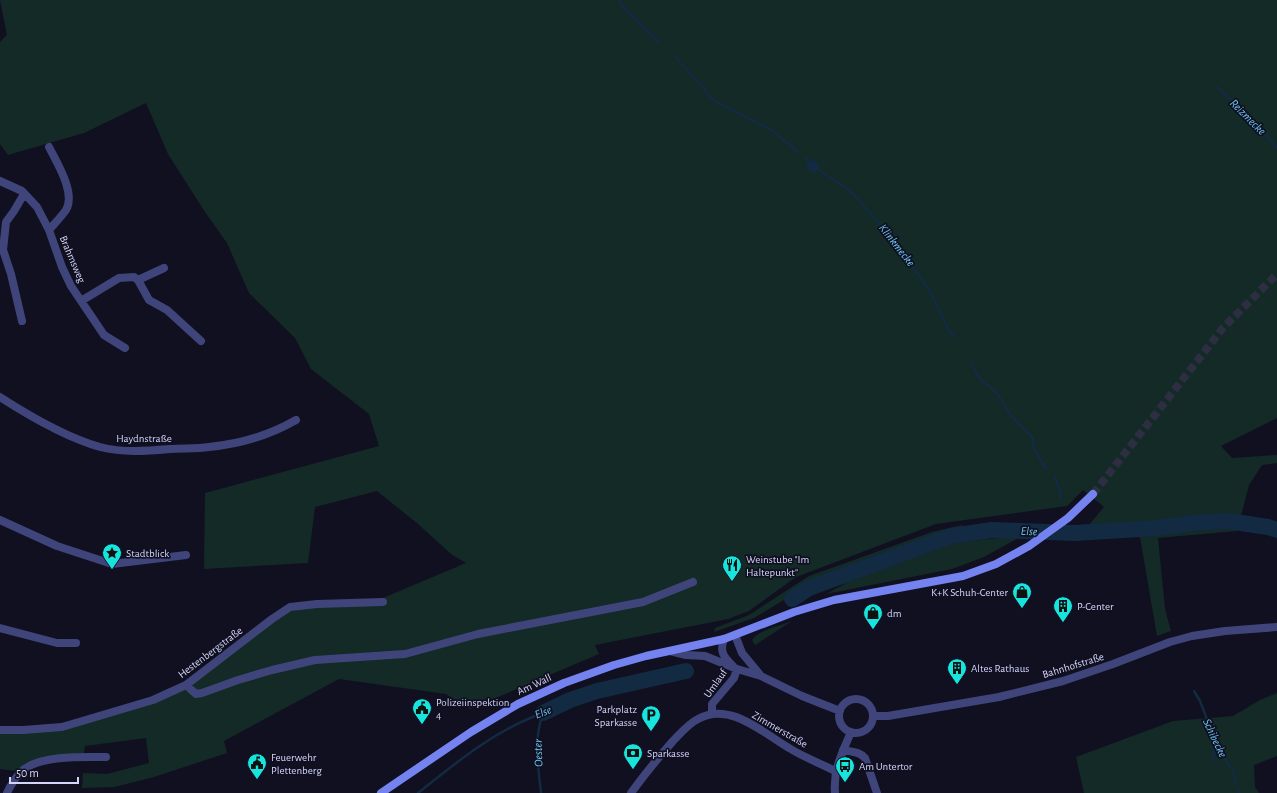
<svg xmlns="http://www.w3.org/2000/svg" width="1277" height="793" viewBox="0 0 1277 793" font-family="'Alegreya Sans',sans-serif">
<style>
.green{fill:#132a26}
.water{fill:#122b42}
.lines{fill:none;stroke-linecap:round;stroke-linejoin:round}
.stream{stroke:#122b42;stroke-width:2.5}
.river{stroke:#122b42;stroke-width:16}
.secondary-tunnel{stroke:#2d2e42;stroke-width:8;stroke-dasharray:8 4;stroke-linecap:butt}
.minor{stroke:#3f457b;stroke-width:8}
.secondary{stroke:#7583f1;stroke-width:8}
.labels{text-anchor:middle;stroke-width:3.5;stroke-linejoin:round;paint-order:stroke}
.street-label{font-size:11px;fill:#d4d5fb;stroke:#101021}
.poi-label{font-size:11px;fill:#d4d5fb;stroke:#101021;text-anchor:start}
.water-label{font-size:12px;font-style:italic;fill:#6dc5f0;stroke:#101021}
</style>
<rect width="100%" height="100%" fill="#101021"/>
<path class="green" d="M 0,0 L 1277,0 L 1277,418 L 1221,446 L 1232,458 L 1277,455 L 1277,463 L 1262,465 L 1249,485 L 1237,531 L 1158,538 L 1165,609 L 1171,631 L 1157,636 L 1140,537 L 1078,538 L 1104,507 L 1083,490 L 1067,506 L 936,524 L 796,577 L 749,611 L 728,619 L 595,645 L 599,654 L 470,709 L 446,694 L 339,679 L 224,741 L 227,753 L 154,777 L 114,787 L 82,788 L 83,773 L 107,774 L 149,763 L 146,738 L 85,746 L 84,753 C 65,755 29,756 16,771 L 0,769 L 0,730 L 62,727 L 186,685 L 290,607 L 371,603 L 466,563 L 451,554 L 418,524 L 377,491 L 315,507 L 308,563 L 204,569 L 205,493 L 379,446 L 369,414 L 311,369 L 295,338 L 249,293 L 227,243 L 205,212 L 168,154 L 146,103 L 84,133 L 8,155 L 0,144 L 0,42 L 7,35 Z
M 962,525 L 962,527 L 946,531 L 874,556 L 829,573 L 754,618 L 714,632 L 715,628 L 749,615 L 809,576 L 932,532 Z
M 1024,535 L 984,557 L 952,569 L 826,594 L 874,568 L 944,544 Z
M 792,621 L 755,645 L 752,640 C 760,629 780,626 792,621 Z
M 1277,693 L 1277,756 L 1254,765 L 1255,787 L 1259,793 L 1084,793 L 1076,757 L 1173,721 L 1233,716 L 1260,700 Z"/>
<path class="water" d="M 813,160 L 817,162 L 819,166 L 818,170 L 815,172 L 811,172 L 807,168 L 807,163 Z"/>
<g class="lines">
<path class="stream" d="M 619,0 L 620,3 L 625,9 L 660,43
M 675,57 L 704,88 L 708,95 L 713,100 L 773,131 L 797,151
M 1217,87 L 1259,126 L 1277,148
M 805,158 L 809,161
M 818,170 L 845,187 L 855,196 L 888,233 L 916,271 L 932,295 L 950,333 L 956,337
M 971,363 L 980,379 L 995,391 L 1001,399 L 1009,413 L 1029,434 L 1033,438 L 1034,449 L 1046,469
M 1055,477 L 1060,491 L 1061,498
M 1194,691 L 1200,701 L 1219,750 L 1233,771 L 1236,784
M 1214,761 L 1213,754 L 1216,742
M 1238,790 L 1239,793
M 418,793 C 457,762 495,730 543,713
M 541,793 C 538,763 533,742 543,713"/>
<path class="river" d="M 792,599 L 809,588 L 951,536 L 992,530 L 1075,533 L 1155,528 L 1194,523 L 1228,521 L 1268,527 L 1277,530
M 543,713 L 570,700 L 597,691 L 686,671"/>
<path class="secondary-tunnel" d="M 1093,494 L 1223,328 L 1277,274"/>
<path class="minor" d="M 49,147 C 57,163 76,193 66,210 C 61,217 55,223 49,230
M 0,181 L 22,191 L 37,207 L 49,230 L 62,267 L 71,286 L 104,335 L 125,348
M 138,280 L 164,268
M 81,301 L 119,278 L 134,277 L 138,280 L 149,300 L 167,310 L 201,341
M 22,321 L 11,274 L 3,250 L 6,222 L 14,211 L 24,194
M 0,397 C 31,417 65,437 100,447 C 123,453 147,451 170,449 C 183,448 196,449 209,447 C 239,444 270,435 296,420
M 0,520 L 57,546 L 112,564 L 186,555
M 0,628 L 57,643 L 76,643
M 735,635 L 742,653 L 761,676
M 724,639 C 719,652 724,657 733,666
M 670,651 L 686,655 L 705,656 L 737,669 L 761,676 L 802,696 L 840,711
M 186,685 L 196,694 L 202,693 L 238,680 L 272,670 L 315,660 L 405,654 L 478,634 L 643,602 L 693,582
M839 716a17 17 0 1 1 34 0a17 17 0 1 1-34 0Z
M 712,714 L 712,704 L 734,678 L 737,669
M 873,716 L 888,716 L 999,697 L 1063,681 L 1113,664 L 1170,642 L 1192,636 L 1225,631 L 1277,627
M 0,730 L 23,730 L 62,727 L 153,700 L 186,685 L 272,619 L 290,607 L 317,604 L 383,602
M 843,750 C 851,752 859,751 865,758 L 877,793
M 7,793 C 10,786 17,775 23,770 C 42,755 84,757 106,757
M 631,793 C 644,775 658,758 673,741 C 681,733 688,724 698,719 C 730,701 763,733 789,748 C 803,757 820,763 835,771
M 835,793 C 833,770 842,753 851,732"/>
<path class="secondary" d="M 381,793 L 471,732 L 518,704 L 564,683 L 614,665 L 646,656 L 724,639 L 794,612 L 834,600 L 963,576 L 996,564 L 1029,546 L 1068,518 L 1093,494"/>
</g>
<defs>
<symbol id="sight-pin" viewBox="-11 -11 22 30"><path d="M0 17L-7.5 6A9.5 9.5 0 1 1 7.5 6Z" fill="#17e4dc" stroke="#101021"/><path d="M0-6L1.8-2.2L6-1.7L2.9 1.2L3.7 5.4L0 3.3L-3.7 5.4L-2.9 1.2L-6-1.7L-1.8-2.2Z" fill="#111"/></symbol>
<symbol id="restaurant-pin" viewBox="-11 -11 22 30"><path d="M0 17L-7.5 6A9.5 9.5 0 1 1 7.5 6Z" fill="#17e4dc" stroke="#101021"/><path d="M-5-6h1v4h1v-4h1v4h1v-4h1v5L-1.5 .5V6h-2V.5L-5-1ZM5-6V6H3V1.5H1.5Q1.5-4 5-6Z" fill="#111"/></symbol>
<symbol id="shop-pin" viewBox="-11 -11 22 30"><path d="M0 17L-7.5 6A9.5 9.5 0 1 1 7.5 6Z" fill="#17e4dc" stroke="#101021"/><path d="M-5-2.5h2.3a2.7 3.5 0 0 1 5.4 0H5L5.5 6h-11ZM-1.5-2.5h3a1.5 2.3 0 0 0-3 0Z" fill="#111"/></symbol>
<symbol id="building-pin" viewBox="-11 -11 22 30"><path d="M0 17L-7.5 6A9.5 9.5 0 1 1 7.5 6Z" fill="#17e4dc" stroke="#101021"/><path d="M-4-6H4V6H1V3H-1V6H-4ZM-2.5-4.3h1.7v1.8h-1.7ZM.8-4.3h1.7v1.8H.8ZM-2.5-1h1.7V.8h-1.7ZM.8-1h1.7V.8H.8Z" fill="#111"/></symbol>
<symbol id="civic-pin" viewBox="-11 -11 22 30"><path d="M0 17L-7.5 6A9.5 9.5 0 1 1 7.5 6Z" fill="#17e4dc" stroke="#101021"/><path d="M-.6-6.5H3V-4.5H.6V-3L4-1V1h2V6H-6V1h2V-1L-.6-3ZM-1.2 2.5V6h2.4V2.5Z" fill="#111"/></symbol>
<symbol id="parking-pin" viewBox="-11 -11 22 30"><path d="M0 17L-7.5 6A9.5 9.5 0 1 1 7.5 6Z" fill="#17e4dc" stroke="#101021"/><path d="M-3.5-5.5H1a3.5 3.5 0 0 1 0 7H-1V5.5H-3.5ZM-1-3.4V-.6H.8a1.4 1.4 0 0 0 0-2.8Z" fill="#111"/></symbol>
<symbol id="bank-pin" viewBox="-11 -11 22 30"><path d="M0 17L-7.5 6A9.5 9.5 0 1 1 7.5 6Z" fill="#17e4dc" stroke="#101021"/><path d="M-6-4H6V4H-6ZM0-2.3a2.3 2.3 0 1 0 0 4.6a2.3 2.3 0 1 0 0-4.6Z" fill="#111"/></symbol>
<symbol id="bus-pin" viewBox="-11 -11 22 30"><path d="M0 17L-7.5 6A9.5 9.5 0 1 1 7.5 6Z" fill="#17e4dc" stroke="#101021"/><path d="M-5-6H5V4H4V6H2V4H-2V6H-4V4H-5ZM-3.5-4V0h7V-4ZM-3.5 1.2v1.5H-2V1.2ZM2 1.2v1.5H3.5V1.2Z" fill="#111"/></symbol>
</defs>
<g fill-rule="evenodd">
<use href="#sight-pin" x="101" y="542" width="22" height="30"/>
<use href="#restaurant-pin" x="721" y="554" width="22" height="30"/>
<use href="#shop-pin" x="1011" y="581" width="22" height="30"/>
<use href="#building-pin" x="1052" y="595" width="22" height="30"/>
<use href="#shop-pin" x="862" y="602" width="22" height="30"/>
<use href="#building-pin" x="946" y="657" width="22" height="30"/>
<use href="#civic-pin" x="411" y="697" width="22" height="30"/>
<use href="#parking-pin" x="640" y="704" width="22" height="30"/>
<use href="#bank-pin" x="622" y="742" width="22" height="30"/>
<use href="#civic-pin" x="246" y="752" width="22" height="30"/>
<use href="#bus-pin" x="834" y="755" width="22" height="30"/>
</g>
<g class="labels">
<g class="street-label">
<text transform="translate(73 259) rotate(67)" y="4">Brahmsweg</text>
<text x="144" y="442">Haydnstraße</text>
<text transform="translate(210 652) rotate(-37)" y="4">Hestenbergstraße</text>
<text transform="translate(1073 665) rotate(-17)" y="4">Bahnhofstraße</text>
<text transform="translate(715 683) rotate(-55)" y="4">Umlauf</text>
<text transform="translate(534 684) rotate(-25)" y="4">Am Wall</text>
<text transform="translate(780 729) rotate(30)" y="4">Zimmerstraße</text>
</g>
<g class="poi-label">
<text x="126" y="557">Stadtblick</text>
<text x="746" y="563">Weinstube "Im<tspan x="746" dy="13">Haltepunkt"</tspan></text>
<text x="1008" y="596" text-anchor="end">K+K Schuh-Center</text>
<text x="1077" y="610">P-Center</text>
<text x="887" y="617">dm</text>
<text x="971" y="672">Altes Rathaus</text>
<text x="436" y="706">Polizeiinspektion<tspan x="436" dy="13">4</tspan></text>
<text x="637" y="713" text-anchor="end">Parkplatz<tspan x="637" dy="13">Sparkasse</tspan></text>
<text x="647" y="757">Sparkasse</text>
<text x="271" y="761">Feuerwehr<tspan x="271" dy="13">Plettenberg</tspan></text>
<text x="859" y="770">Am Untertor</text>
</g>
<g class="water-label">
<text transform="translate(1248 117) rotate(45)" y="4">Reizmecke</text>
<text transform="translate(897 245) rotate(52)" y="4">Klinkmecke</text>
<text transform="translate(1029 531) rotate(2)" y="4">Else</text>
<text transform="translate(543 712) rotate(-21)" y="4">Else</text>
<text transform="translate(1215 738) rotate(65)" y="4">Schibecke</text>
<text transform="translate(538 753) rotate(-92)" y="4">Oester</text>
</g>
</g>
<path d="M10 777v6h68v-6" fill="none" stroke="#d4d5fb" stroke-width="2"/>
<text x="16" y="777" font-size="12" fill="#d4d5fb" stroke="#101021" stroke-width="3" paint-order="stroke">50 m</text>
</svg>
